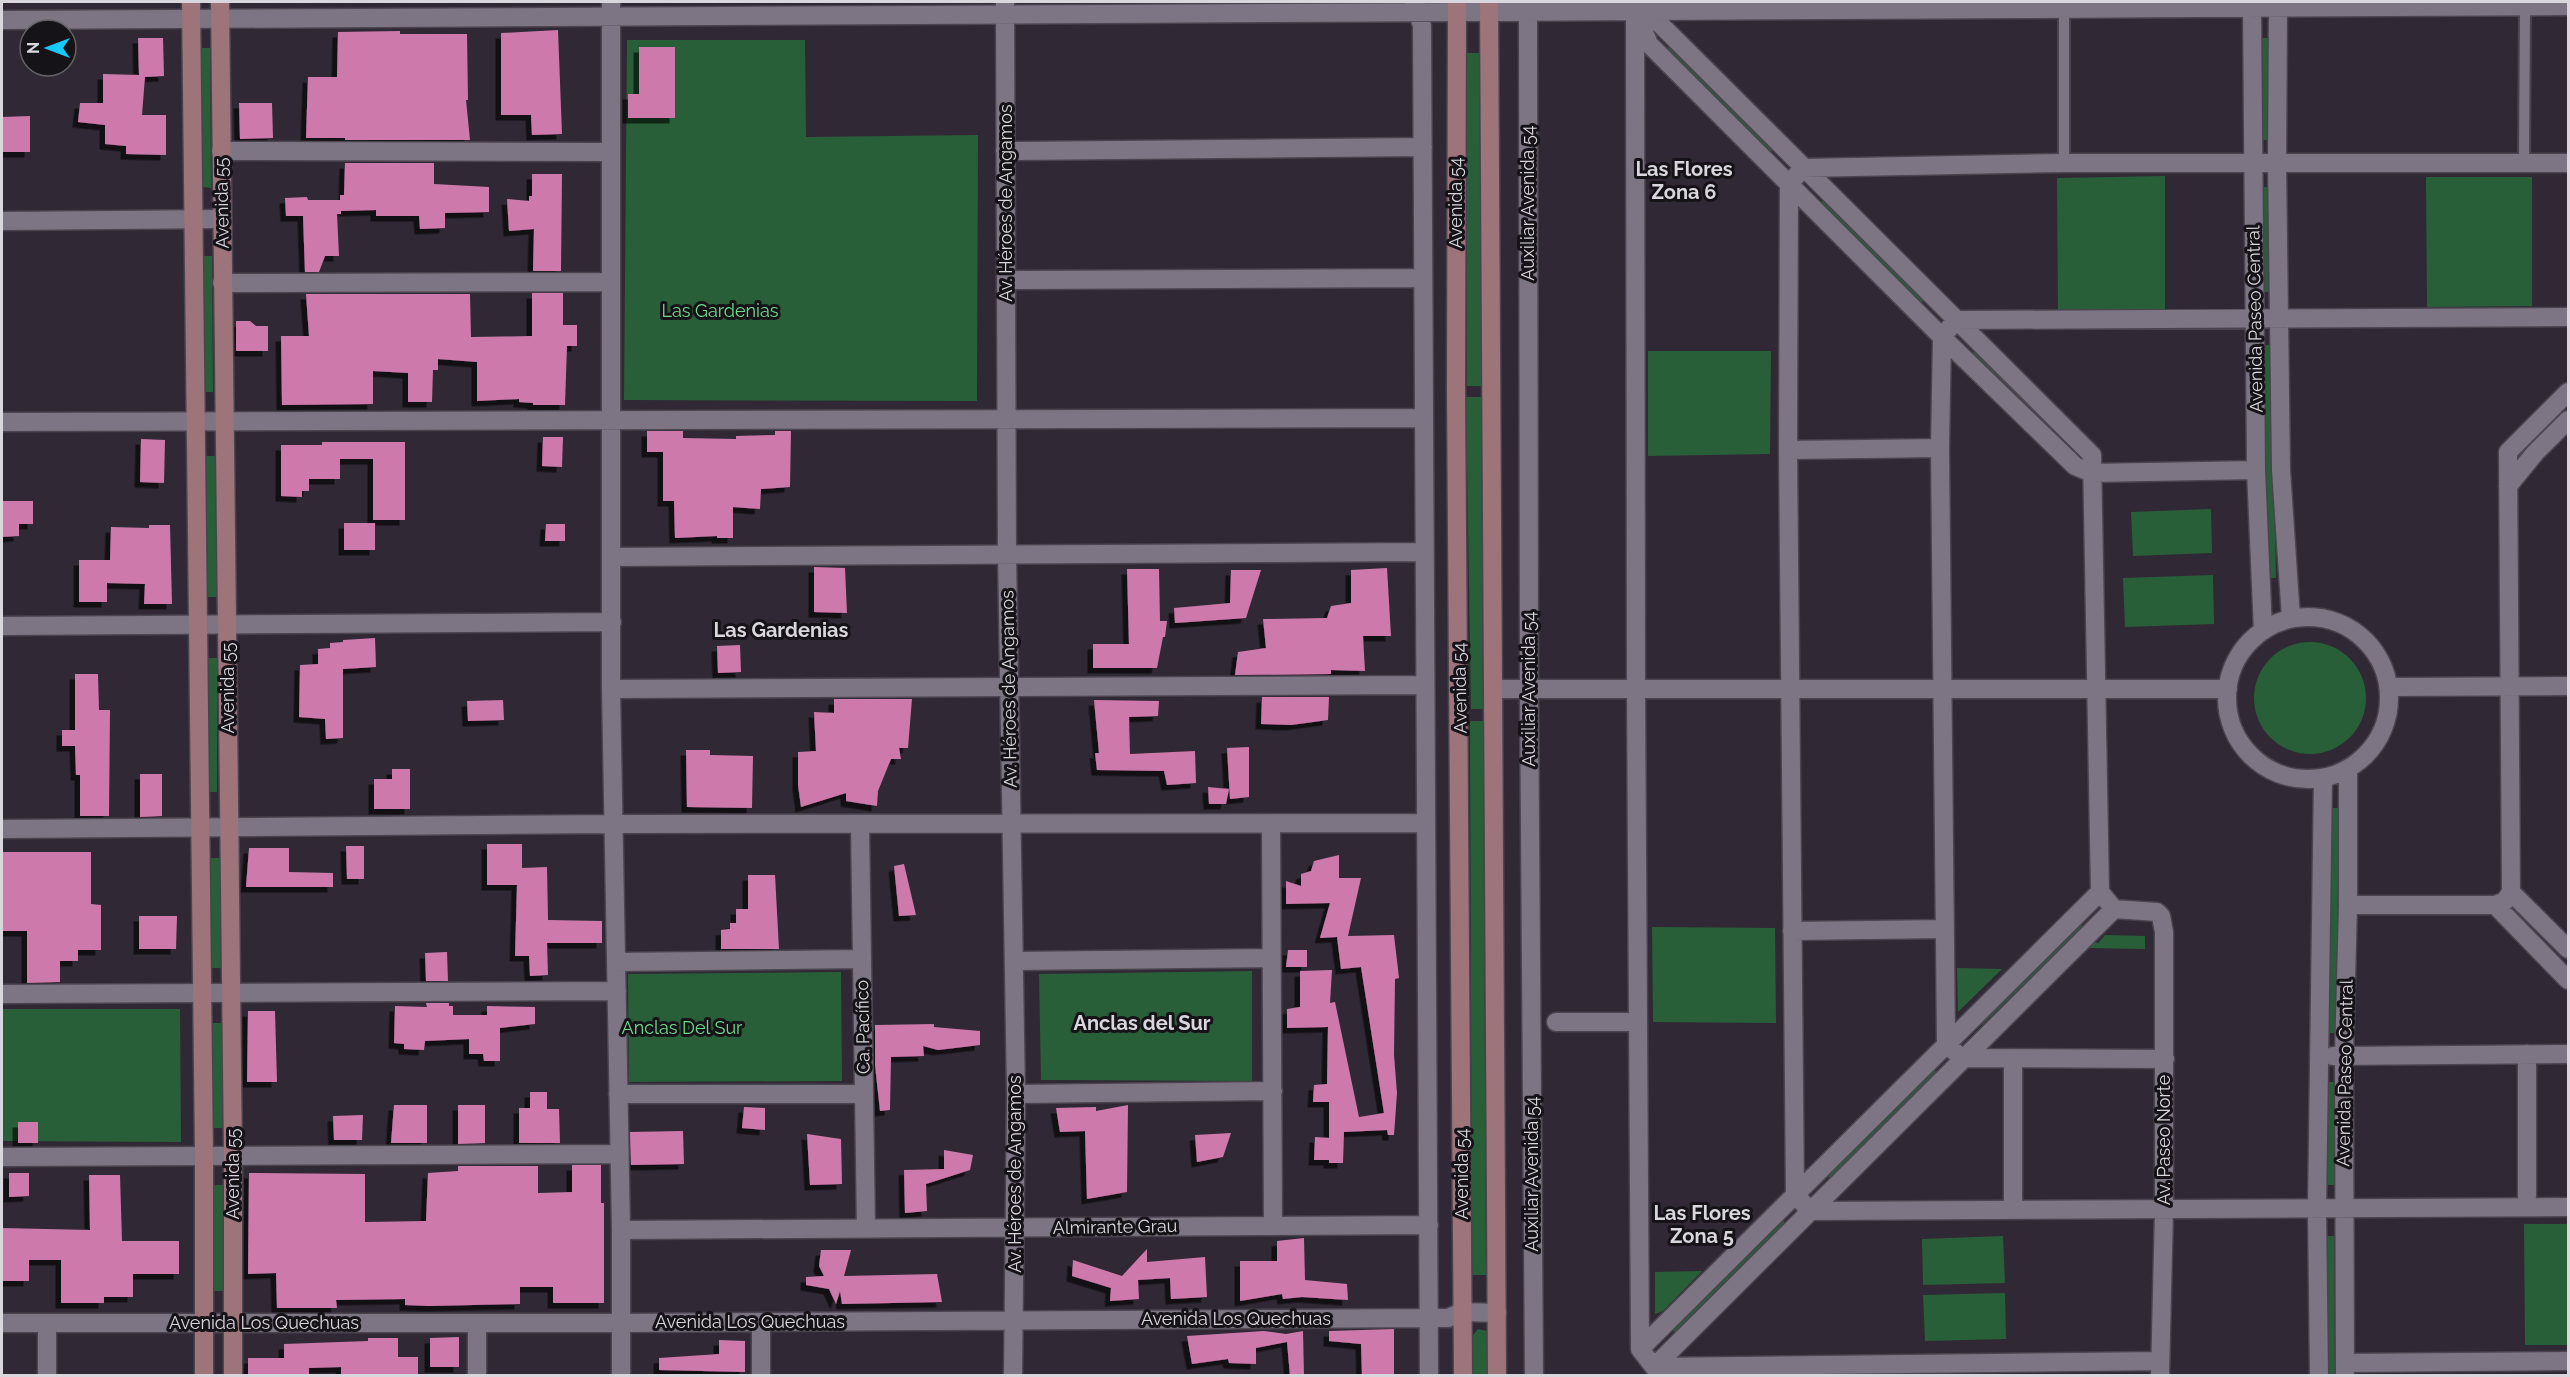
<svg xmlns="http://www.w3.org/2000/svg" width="2570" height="1377" viewBox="0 0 2570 1377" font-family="Raleway,sans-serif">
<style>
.green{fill:#295f38}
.building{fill:#ce79ac;filter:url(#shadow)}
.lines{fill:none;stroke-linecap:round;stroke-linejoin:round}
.lane-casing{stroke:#4a444f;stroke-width:14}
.street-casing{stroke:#4a444f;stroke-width:21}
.secondary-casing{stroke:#4a444f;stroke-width:21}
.lane{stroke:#7d7584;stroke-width:10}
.street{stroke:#7d7584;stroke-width:18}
.secondary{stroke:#9c747a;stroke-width:18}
.labels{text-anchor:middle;stroke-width:6;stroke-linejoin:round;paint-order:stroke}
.street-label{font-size:18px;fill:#dad6de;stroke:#161318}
.park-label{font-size:18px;fill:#6ddc8b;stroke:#161318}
.neighbourhood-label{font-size:20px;font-weight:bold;fill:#dad6de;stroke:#161318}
</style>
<defs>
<filter id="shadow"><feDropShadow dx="-5.5" dy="5.5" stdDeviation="0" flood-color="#0009"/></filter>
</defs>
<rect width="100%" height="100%" fill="#302835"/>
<path class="green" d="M 2261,38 L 2269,38 L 2270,140 L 2261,140 Z
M 627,40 L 805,40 L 806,137 L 978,135 L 977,401 L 624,400 Z
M 1670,46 L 1774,148 L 1769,154 L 1665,51 Z
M 201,48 L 210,48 L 211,188 L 202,187 Z
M 1467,53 L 1479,53 L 1482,386 L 1467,386 Z
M 2165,176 L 2165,309 L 2058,310 L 2057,178 Z
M 2426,177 L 2532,177 L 2532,306 L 2427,307 Z
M 2261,187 L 2270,187 L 2271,292 L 2262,292 Z
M 1824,199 L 1924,300 L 1920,304 L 1819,204 Z
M 203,256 L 212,256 L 213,392 L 205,392 Z
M 2262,345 L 2271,345 L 2276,578 L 2267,578 Z
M 1976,350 L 2076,449 L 2071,454 L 1971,355 Z
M 1648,351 L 1771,351 L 1770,454 L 1648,456 Z
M 1466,397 L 1481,397 L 1483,709 L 1471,709 Z
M 206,456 L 215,456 L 217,597 L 208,597 Z
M 2211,509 L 2212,553 L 2133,556 L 2131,512 Z
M 2213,575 L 2214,624 L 2125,627 L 2123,578 Z
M2254 698a56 56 0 1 1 112 0a56 56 0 1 1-112 0Z
M 207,658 L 217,658 L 217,792 L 207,792 Z
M 1470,721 L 1483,721 L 1486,1275 L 1472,1275 Z
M 2331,808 L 2339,808 L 2336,1033 L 2328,1033 Z
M 209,858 L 220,858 L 221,968 L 210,968 Z
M 2078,922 L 2083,927 L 1982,1025 L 1977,1020 Z
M 1652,927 L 1775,928 L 1776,1023 L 1653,1022 Z
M 2105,935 L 2145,936 L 2145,949 L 2089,948 L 2094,942 L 2098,943 Z
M 1957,968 L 2002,969 L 1958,1012 Z
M 1252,971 L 1252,1081 L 1041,1080 L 1039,974 Z
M 841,972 L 842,1081 L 629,1082 L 628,974 Z
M 2,1009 L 180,1009 L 181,1142 L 2,1141 Z
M 211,1023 L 223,1023 L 223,1128 L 212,1128 Z
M 1931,1067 L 1936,1072 L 1830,1178 L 1825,1173 Z
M 2327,1082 L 2335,1082 L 2335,1185 L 2326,1185 Z
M 212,1185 L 223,1185 L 223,1291 L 211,1291 Z
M 1781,1219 L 1786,1224 L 1676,1333 L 1670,1327 Z
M 2524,1224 L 2568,1224 L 2568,1345 L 2525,1345 Z
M 2003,1236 L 2005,1283 L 1923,1285 L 1922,1239 Z
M 2326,1236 L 2334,1236 L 2335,1375 L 2327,1375 Z
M 1702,1271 L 1663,1311 L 1655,1314 L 1655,1272 Z
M 2005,1293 L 2006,1339 L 1925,1341 L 1923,1295 Z
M 1478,1329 L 1487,1331 L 1488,1375 L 1473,1375 L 1473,1335 Z"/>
<path class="building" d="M 558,30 L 562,134 L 532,135 L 531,115 L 501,115 L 501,33 Z
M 400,31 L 400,34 L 467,34 L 468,100 L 466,100 L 470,140 L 345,140 L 345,138 L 306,138 L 308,77 L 337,77 L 338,32 Z
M 138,38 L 163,38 L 164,76 L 145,77 L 142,115 L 166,115 L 166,155 L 126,154 L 126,146 L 105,144 L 105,125 L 78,122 L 80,103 L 103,103 L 103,74 L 139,75 Z
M 639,47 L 675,47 L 675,118 L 628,118 L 628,94 L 639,94 Z
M 239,103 L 272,103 L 273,138 L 240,139 Z
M 30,116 L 30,152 L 2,152 L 2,117 Z
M 345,163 L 434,163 L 434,184 L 489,187 L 489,212 L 445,213 L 445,228 L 420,229 L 419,216 L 376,216 L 376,210 L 341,211 L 341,214 L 337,214 L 339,256 L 325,256 L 319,272 L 305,272 L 303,216 L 286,216 L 285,198 L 307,197 L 308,200 L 340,200 L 340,195 L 344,195 Z
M 532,174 L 562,174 L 561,271 L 533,271 L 534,229 L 509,231 L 507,199 L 529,201 L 529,196 L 532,196 Z
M 532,293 L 563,293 L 563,325 L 577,325 L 577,346 L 567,346 L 565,405 L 533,405 L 533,403 L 519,402 L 519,399 L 477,401 L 477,362 L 438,359 L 438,370 L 433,370 L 432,402 L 408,402 L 408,373 L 373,371 L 373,404 L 282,405 L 281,336 L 309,336 L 306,294 L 470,294 L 471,337 L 532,336 Z
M 236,321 L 250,321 L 256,326 L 268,326 L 268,351 L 236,351 Z
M 647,431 L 683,431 L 683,438 L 736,439 L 736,436 L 775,435 L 775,431 L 791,431 L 790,487 L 761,489 L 760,509 L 733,507 L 733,538 L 717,538 L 717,536 L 675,538 L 674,501 L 663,501 L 663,452 L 647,452 Z
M 543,437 L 563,437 L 562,467 L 542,466 Z
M 141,439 L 165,440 L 164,483 L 140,482 Z
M 322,442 L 405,442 L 405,520 L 373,520 L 373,459 L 340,459 L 340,479 L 309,479 L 309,491 L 302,491 L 302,497 L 281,496 L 281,445 L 322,445 Z
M 2,501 L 33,501 L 33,524 L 19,524 L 19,536 L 2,537 Z
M 344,523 L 375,523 L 375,550 L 344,550 Z
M 546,524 L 565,524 L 565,541 L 545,541 Z
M 149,525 L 170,525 L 172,604 L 144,604 L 145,584 L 107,583 L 107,602 L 79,602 L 79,560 L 110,560 L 111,527 L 149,528 Z
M 814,567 L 845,568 L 847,613 L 814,612 Z
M 1387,568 L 1391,636 L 1363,636 L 1365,671 L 1331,670 L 1331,674 L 1235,675 L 1238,652 L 1266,648 L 1263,619 L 1327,618 L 1331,606 L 1351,603 L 1351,570 Z
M 1127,569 L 1159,569 L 1160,621 L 1167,621 L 1165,637 L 1163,637 L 1157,668 L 1093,668 L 1093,644 L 1129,644 Z
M 1231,570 L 1261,570 L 1246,618 L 1175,623 L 1174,608 L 1230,603 Z
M 375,638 L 376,667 L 343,669 L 343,738 L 326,739 L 325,719 L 299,717 L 300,665 L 318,664 L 318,649 L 330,648 L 330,643 L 343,642 L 343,640 Z
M 740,645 L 741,672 L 718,673 L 717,646 Z
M 75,674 L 98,674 L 99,710 L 110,710 L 109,816 L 80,816 L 80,775 L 76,775 L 75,746 L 62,746 L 62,730 L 75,730 Z
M 1262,697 L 1329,697 L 1328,720 L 1291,725 L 1261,724 Z
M 834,699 L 912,699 L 908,748 L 899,748 L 901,759 L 891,759 L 878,791 L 877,806 L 846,801 L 846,793 L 801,807 L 798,785 L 798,752 L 816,751 L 814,712 L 834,713 Z
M 503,700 L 504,720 L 468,721 L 467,701 Z
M 1094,700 L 1159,701 L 1158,716 L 1129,717 L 1130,754 L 1195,751 L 1196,783 L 1167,785 L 1164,771 L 1097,770 L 1095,753 L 1099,753 Z
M 1249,747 L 1249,797 L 1230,799 L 1227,748 Z
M 686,750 L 710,750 L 710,755 L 753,756 L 752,808 L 687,807 Z
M 392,769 L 410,769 L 410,809 L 374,809 L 374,779 L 392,779 Z
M 140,774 L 162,774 L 162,816 L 140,817 Z
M 1208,787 L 1229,789 L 1226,804 L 1209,804 Z
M 487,844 L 522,844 L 522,868 L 547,867 L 548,920 L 602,921 L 602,943 L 547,943 L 548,975 L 530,976 L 529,956 L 515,956 L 517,885 L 487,885 Z
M 346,846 L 364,846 L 364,879 L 347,879 Z
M 249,848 L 289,848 L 289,872 L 333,873 L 333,887 L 246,887 Z
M 2,852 L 91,852 L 91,904 L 101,905 L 101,950 L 78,950 L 78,961 L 60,961 L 60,982 L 27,983 L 27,931 L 2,931 Z
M 1339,855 L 1339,878 L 1361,878 L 1348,936 L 1394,935 L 1399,978 L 1395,979 L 1394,1055 L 1397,1093 L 1394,1135 L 1388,1135 L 1387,1130 L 1344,1132 L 1343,1163 L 1329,1163 L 1329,1160 L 1314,1160 L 1315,1137 L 1329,1138 L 1329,1102 L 1313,1102 L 1314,1085 L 1327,1084 L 1328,1027 L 1287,1028 L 1287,1009 L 1300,1007 L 1300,971 L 1332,970 L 1330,1003 L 1335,1002 L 1359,1117 L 1384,1113 L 1361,967 L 1341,969 L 1337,937 L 1320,938 L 1330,903 L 1286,904 L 1286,881 L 1301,886 L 1301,874 L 1311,871 L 1314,861 Z
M 904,864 L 916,915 L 899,916 L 894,866 Z
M 748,875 L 775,875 L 779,949 L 721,949 L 721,930 L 730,929 L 730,923 L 736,923 L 736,909 L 748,909 Z
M 139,916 L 177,916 L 176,949 L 139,949 Z
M 1288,950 L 1307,950 L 1307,967 L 1286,967 Z
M 447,952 L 448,981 L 426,981 L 425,953 Z
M 426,1003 L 449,1003 L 449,1006 L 453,1006 L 453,1015 L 487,1015 L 487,1006 L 535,1007 L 535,1024 L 500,1028 L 500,1061 L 484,1061 L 483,1054 L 469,1054 L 469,1039 L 425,1041 L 424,1050 L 404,1049 L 404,1044 L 394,1043 L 395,1006 L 427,1007 Z
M 248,1011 L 275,1011 L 277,1082 L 247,1082 Z
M 934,1024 L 934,1027 L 980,1031 L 980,1045 L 938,1050 L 923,1046 L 924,1056 L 891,1057 L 890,1110 L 880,1111 L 875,1065 L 875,1025 Z
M 530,1092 L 547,1092 L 547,1109 L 559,1109 L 560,1143 L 519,1143 L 519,1108 L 530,1108 Z
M 394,1105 L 427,1105 L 427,1143 L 391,1143 Z
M 458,1105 L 485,1105 L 485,1143 L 458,1144 Z
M 1128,1105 L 1127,1192 L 1087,1199 L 1085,1131 L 1060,1132 L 1056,1108 L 1096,1107 L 1096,1111 Z
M 744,1107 L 765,1108 L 765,1130 L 742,1128 Z
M 363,1115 L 362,1140 L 334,1140 L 333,1116 Z
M 18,1122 L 38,1122 L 38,1143 L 18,1143 Z
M 683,1131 L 684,1164 L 631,1165 L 630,1132 Z
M 1231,1133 L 1223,1157 L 1197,1162 L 1195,1135 Z
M 807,1134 L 841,1139 L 842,1184 L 810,1185 Z
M 944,1150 L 973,1155 L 970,1170 L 926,1184 L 927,1211 L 905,1213 L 904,1170 L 944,1169 Z
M 572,1165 L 601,1165 L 601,1203 L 604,1203 L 604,1303 L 553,1303 L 553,1287 L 520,1287 L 520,1304 L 429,1306 L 405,1305 L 405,1299 L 336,1300 L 337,1308 L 277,1308 L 276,1273 L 248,1274 L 249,1173 L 365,1174 L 365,1222 L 426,1221 L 428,1173 L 458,1171 L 458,1166 L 538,1166 L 538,1193 L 572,1192 Z
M 9,1173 L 29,1173 L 29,1196 L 9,1197 Z
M 89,1175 L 120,1175 L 122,1241 L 179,1241 L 179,1274 L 133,1274 L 133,1297 L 104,1297 L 104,1303 L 61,1303 L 61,1260 L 29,1260 L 29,1281 L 2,1281 L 2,1228 L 90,1230 Z
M 1304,1238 L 1305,1280 L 1347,1284 L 1348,1300 L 1302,1297 L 1283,1299 L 1282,1294 L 1240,1301 L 1240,1261 L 1277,1261 L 1277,1241 Z
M 1147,1249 L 1147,1262 L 1205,1257 L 1207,1297 L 1171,1299 L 1170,1278 L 1138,1280 L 1139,1299 L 1110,1301 L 1111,1288 L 1072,1276 L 1073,1260 L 1122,1276 Z
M 821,1250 L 851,1250 L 844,1276 L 937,1274 L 942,1302 L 842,1304 L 840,1291 L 836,1304 L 829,1289 L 806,1285 L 806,1277 L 824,1276 L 819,1266 Z
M 1394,1329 L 1394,1376 L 1362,1376 L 1361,1344 L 1329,1341 L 1329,1331 Z
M 1264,1331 L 1286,1334 L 1303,1331 L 1304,1376 L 1290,1376 L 1287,1342 L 1256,1348 L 1256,1364 L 1229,1363 L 1228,1359 L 1192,1364 L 1187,1336 Z
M 459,1337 L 459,1367 L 430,1367 L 430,1338 Z
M 368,1338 L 398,1338 L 398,1357 L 418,1357 L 418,1376 L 341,1376 L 341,1367 L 309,1368 L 309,1376 L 248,1376 L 248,1358 L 284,1358 L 284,1344 L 368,1341 Z
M 719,1340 L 745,1341 L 745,1372 L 659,1370 L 659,1358 L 719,1354 Z"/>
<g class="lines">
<defs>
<path id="lane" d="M 2064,10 L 2064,163
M 2524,163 L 2525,6"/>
<path id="street" d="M 611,2 L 611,689 L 621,1230 L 621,1376
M 1528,2 L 1529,689 L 1534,1376
M 1005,3 L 1007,553 L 1016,1094 L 1013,1376
M 1415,3 L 1422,26 L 1429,1376
M 2278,7 L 2277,163 L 2281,470 L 2291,618
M 2252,8 L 2256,470 L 2263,631
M 1635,12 L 1636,690 L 1640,1349 L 1654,1367 L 2160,1361
M 1648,12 L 2092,455 L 2100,892 L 2114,909
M 2,20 L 2568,6
M 1639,20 L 1649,44 L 1942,337 L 2075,466 L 2092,473 L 2256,470
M 221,151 L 611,152
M 1005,151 L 1423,147
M 2568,163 L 2064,163 L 1803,168 L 1789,184 L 1788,450 L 1795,1194 L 1810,1211 L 2568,1207
M 2,221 L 222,219
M 1006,280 L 1423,278
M 222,283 L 610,282
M 2,422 L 1422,418
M 1788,450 L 1940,448
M 2508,486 L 2535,453 L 2568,420
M 612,557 L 1423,552
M2227 698a81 81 0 1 1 162 0a81 81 0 1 1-162 0Z
M 2,626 L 612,622
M 2389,687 L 2568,686
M 611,689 L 1424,685
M 1494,689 L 2228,689
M 1271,824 L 1273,1225
M 860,825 L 866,1229
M 2,829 L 615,824 L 1425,823
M 2511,892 L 2568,949
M 2348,905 L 2495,905 L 2505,901 L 2511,892 L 2508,452 L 2568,392
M 2495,905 L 2568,980
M 1792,931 L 1944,929
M 1014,961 L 1271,958
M 616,962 L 862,959
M 2,994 L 617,991
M 1556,1022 L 1627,1022
M 2527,1054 L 2527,1196
M 2333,1056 L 2568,1054
M 2165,1059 L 1961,1058 L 1946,1043 L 1940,448 L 1942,337 L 1956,320 L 2568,317
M 618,1094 L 864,1094
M 1016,1094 L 1273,1091
M 2,1157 L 619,1154
M 2013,1210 L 2013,1058
M 621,1230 L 1429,1225
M 2,1323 L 620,1323 L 1429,1318 L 1448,1318 L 1462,1312 L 1497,1313
M 477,1323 L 477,1376
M 1640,1349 L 2100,892
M 2345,1363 L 2568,1361
M 1654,1367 L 2114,909 L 2157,912 L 2161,916 L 2164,932 L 2164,1210 L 2160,1376
M 47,1376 L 47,1323
M 761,1376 L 761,1322
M 2319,1376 L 2317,1210 L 2323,778
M 2345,1376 L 2344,1056 L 2348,905 L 2348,771"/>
<path id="secondary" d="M 191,2 L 204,1156 L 204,1376
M 220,2 L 233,1155 L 233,1376
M 1457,2 L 1456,391 L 1463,1376
M 1489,2 L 1497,1376"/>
</defs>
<use href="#lane" class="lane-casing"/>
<use href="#street" class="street-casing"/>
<use href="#secondary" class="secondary-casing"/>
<use href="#lane" class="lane"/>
<use href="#street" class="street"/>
<use href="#secondary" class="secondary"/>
</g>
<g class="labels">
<g class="street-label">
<text transform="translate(222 203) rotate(-91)" y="6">Avenida 55</text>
<text transform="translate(1006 203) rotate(-90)" y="6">Av. Héroes de Angamos</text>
<text transform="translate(1456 203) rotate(-90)" y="6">Avenida 54</text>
<text transform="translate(1528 203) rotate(-90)" y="6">Auxiliar Avenida 54</text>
<text transform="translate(2255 319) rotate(-91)" y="6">Avenida Paseo Central</text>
<text transform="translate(228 688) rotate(-90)" y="6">Avenida 55</text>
<text transform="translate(1460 688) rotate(-91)" y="6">Avenida 54</text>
<text transform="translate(1009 689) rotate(-91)" y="6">Av. Héroes de Angamos</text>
<text transform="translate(1529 689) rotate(-90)" y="6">Auxiliar Avenida 54</text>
<text transform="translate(863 1027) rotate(-91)" y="6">Ca. Pacífico</text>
<text transform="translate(2345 1073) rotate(-89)" y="6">Avenida Paseo Central</text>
<text transform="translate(2164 1140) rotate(-90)" y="6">Av. Paseo Norte</text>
<text transform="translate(233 1174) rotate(-90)" y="6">Avenida 55</text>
<text transform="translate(1015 1174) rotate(-90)" y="6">Av. Héroes de Angamos</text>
<text transform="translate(1462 1174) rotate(-90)" y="6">Avenida 54</text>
<text transform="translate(1532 1174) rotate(-90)" y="6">Auxiliar Avenida 54</text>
<text transform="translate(1115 1227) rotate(-1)" y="6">Almirante Grau</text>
<text x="1236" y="1325">Avenida Los Quechuas</text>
<text x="750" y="1328">Avenida Los Quechuas</text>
<text x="264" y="1329">Avenida Los Quechuas</text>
</g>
<g class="park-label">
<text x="720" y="317">Las Gardenias</text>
<text x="682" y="1034">Anclas Del Sur</text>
</g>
<g class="neighbourhood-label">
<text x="1684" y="176">Las Flores<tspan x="1684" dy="23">Zona 6</tspan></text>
<text x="781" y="637">Las Gardenias</text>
<text x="1142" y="1030">Anclas del Sur</text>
<text x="1702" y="1220">Las Flores<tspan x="1702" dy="23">Zona 5</tspan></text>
</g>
</g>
<rect width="2570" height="1377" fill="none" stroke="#dad6de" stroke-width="6"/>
<g transform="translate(48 48) rotate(270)"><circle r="28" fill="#161318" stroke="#646167" stroke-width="1.5"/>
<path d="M0-4.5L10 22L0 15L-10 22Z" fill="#17cafb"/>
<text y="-9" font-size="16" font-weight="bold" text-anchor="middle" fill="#dad6de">N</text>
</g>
</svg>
